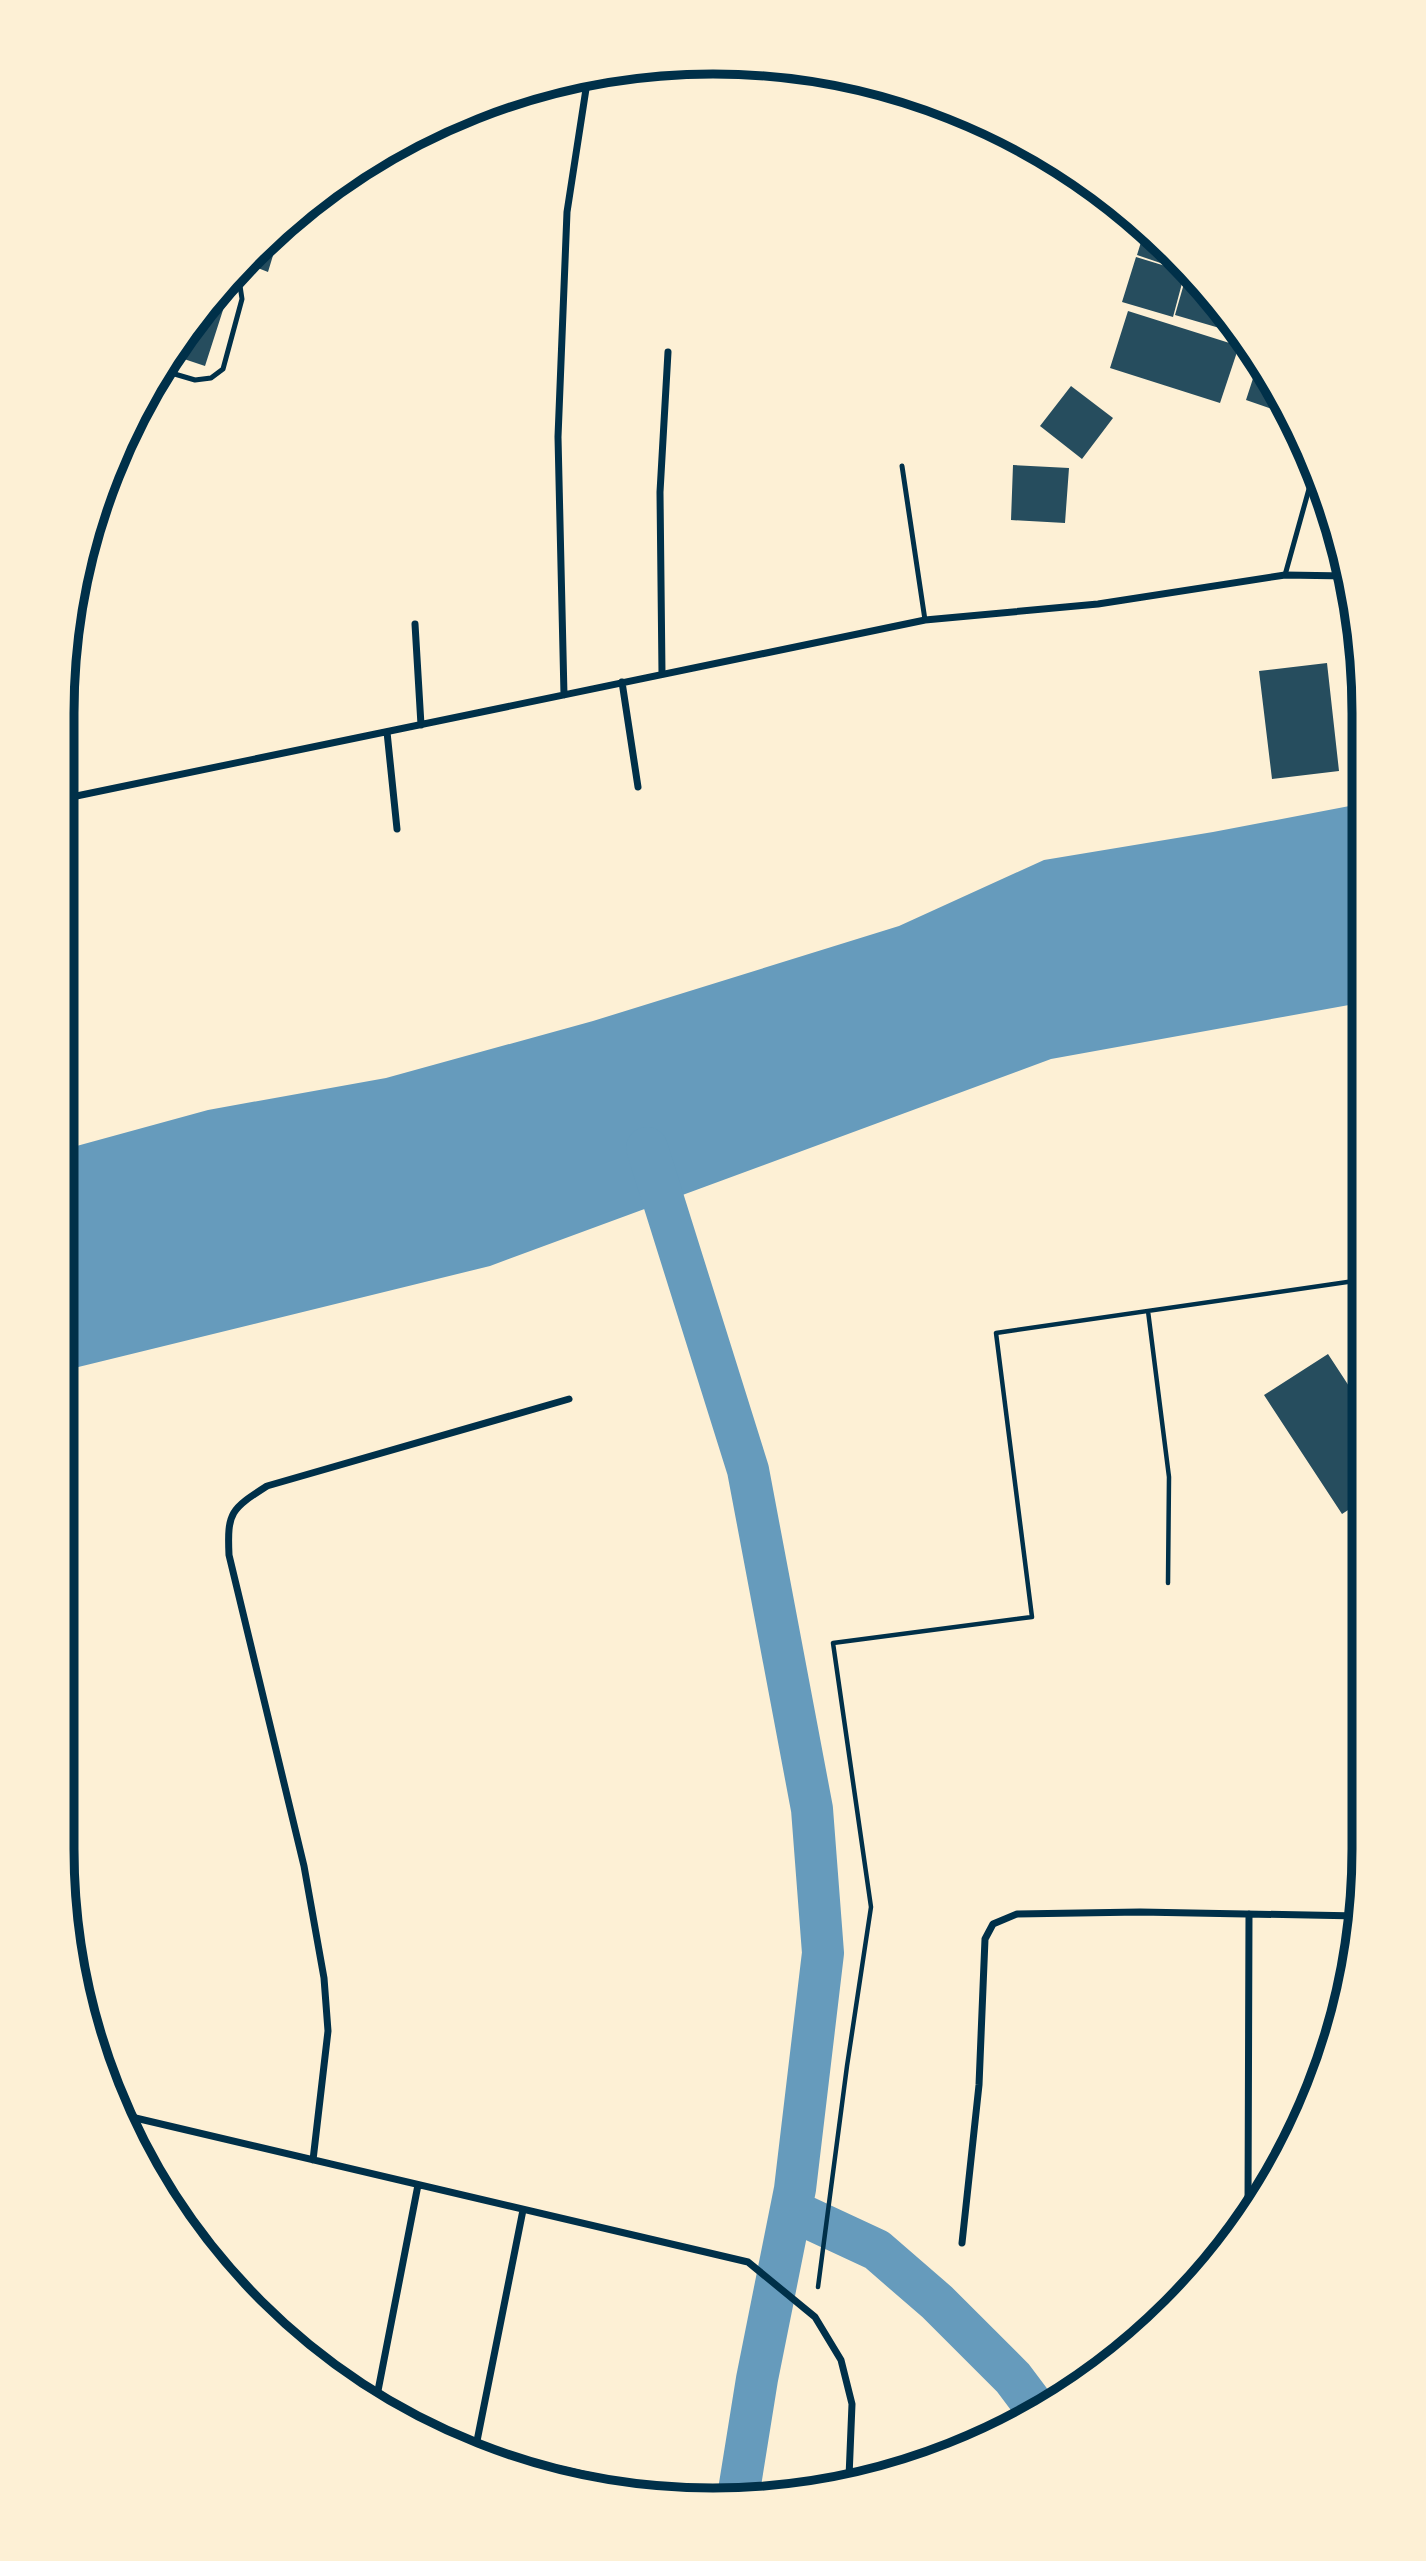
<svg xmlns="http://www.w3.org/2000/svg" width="1426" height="2561" viewBox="0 0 1426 2561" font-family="'Titillium Web',sans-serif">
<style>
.water{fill:#669bbc}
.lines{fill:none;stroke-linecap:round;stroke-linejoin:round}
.canal{stroke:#669bbc;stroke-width:42}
.building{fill:#264d5e}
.path{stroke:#003049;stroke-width:4.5}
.service{stroke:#003049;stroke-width:5}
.minor{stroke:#003049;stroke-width:7}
.rim{fill:none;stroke:#003049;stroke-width:9}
</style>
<rect width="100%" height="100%" fill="#fdf0d5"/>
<path class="water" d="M 1360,804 L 1360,1003 L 1051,1059 L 490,1266 L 62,1371 L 62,1150 L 208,1110 L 386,1078 L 593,1021 L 899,926 L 1044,860 L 1213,832 Z"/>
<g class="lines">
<path class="canal" d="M 647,1148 L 748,1470 L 812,1809 L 823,1953 L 795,2189 L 757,2379 L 738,2497
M 791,2210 L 877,2250 L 937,2302 L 1013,2378 L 1034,2406"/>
</g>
<path class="building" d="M 1146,226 L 1152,234 L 1184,271 L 1137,255 Z
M 281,229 L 268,272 L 245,263 Z
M 1136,257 L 1185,272 L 1173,317 L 1122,302 Z
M 1187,273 L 1215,305 L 1240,334 L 1175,315 Z
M 226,280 L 232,282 L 205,366 L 172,355 Z
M 1128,311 L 1239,346 L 1220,403 L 1110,368 Z
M 1259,360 L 1285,411 L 1284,413 L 1246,400 Z
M 1071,386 L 1113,418 L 1082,459 L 1040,426 Z
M 1013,465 L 1069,468 L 1065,523 L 1011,520 Z
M 1327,663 L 1339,771 L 1272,779 L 1259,671 Z
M 1328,1354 L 1362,1406 L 1362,1501 L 1342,1514 L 1264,1395 Z"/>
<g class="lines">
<path class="path" d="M 1148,1311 L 1169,1477 L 1168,1583
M 818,2287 L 847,2066 L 871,1907 L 833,1643 L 1032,1617 L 996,1333 L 1361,1280"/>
<path class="service" d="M 161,370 L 195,380 L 211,378 L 223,369 L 242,299 L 239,279 L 233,274
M 902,466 L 925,620
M 1285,575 L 1314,471"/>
<path class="minor" d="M 415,624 L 421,725
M 662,673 L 660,492 L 668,352
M 622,682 L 638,787
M 564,695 L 558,437 L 567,212 L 588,76
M 387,732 L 397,829
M 62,799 L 925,620 L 1098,604 L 1285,575 L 1347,576
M 127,2116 L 748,2262 L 815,2317 L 841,2360 L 852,2404 L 849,2477
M 313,2160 L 328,2031 L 324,1978 L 304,1866 L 229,1555 C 227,1512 231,1509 267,1486 L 569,1399
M 1248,2209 L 1249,1914
M 962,2243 L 979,2085 L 985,1939 L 993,1924 L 1017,1914 L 1140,1912 L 1359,1916
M 376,2401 L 418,2185
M 476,2446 L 523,2210
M 492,2454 L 646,2488"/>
</g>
<path d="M0 0H1426V2561H0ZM713 74H713A639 639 0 0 1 1352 713V1849A639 639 0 0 1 713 2488H713A639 639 0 0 1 74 1849V713A639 639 0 0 1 713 74Z" fill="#fdf0d5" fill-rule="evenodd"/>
<path class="rim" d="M713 74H713A639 639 0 0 1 1352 713V1849A639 639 0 0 1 713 2488H713A639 639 0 0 1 74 1849V713A639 639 0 0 1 713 74Z"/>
</svg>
